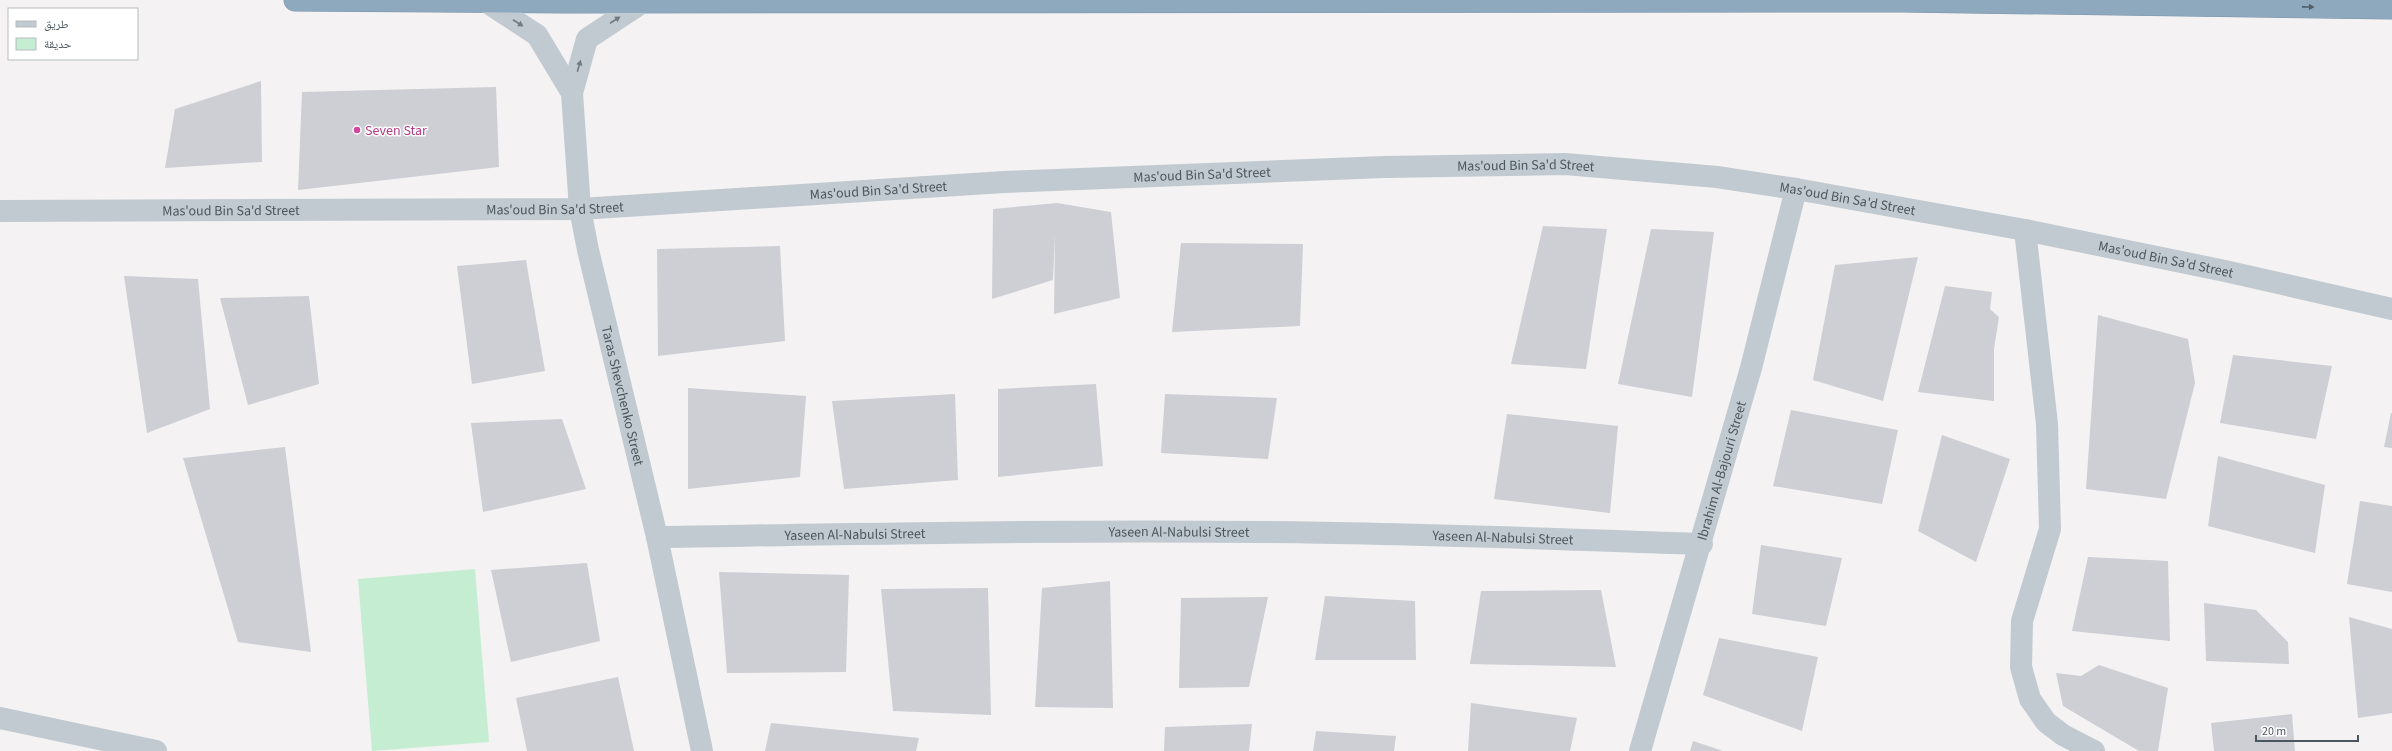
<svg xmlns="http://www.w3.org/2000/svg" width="2392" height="751" viewBox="0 0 2392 751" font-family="'Source Sans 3','Noto Naskh Arabic',sans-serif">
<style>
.green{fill:#c5edd1}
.building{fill:#cdcfd4}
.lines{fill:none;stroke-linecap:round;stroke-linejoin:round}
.highway-casing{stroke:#7994a9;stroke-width:23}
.minor{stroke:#c1cad0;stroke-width:22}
.highway{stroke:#8ea9bd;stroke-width:22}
.oneway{fill:#525f68}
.oneway2{fill:#6e7a81}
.hotel-dot{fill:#d1479c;stroke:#fff;stroke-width:1.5}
.labels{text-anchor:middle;stroke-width:3;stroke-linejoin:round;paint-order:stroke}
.hotel-label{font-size:14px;fill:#b23c85;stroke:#fff;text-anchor:start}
.street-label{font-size:14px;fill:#4b575f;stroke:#fff}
</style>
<rect width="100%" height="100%" fill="#f4f2f3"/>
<path class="green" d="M 475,569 L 489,742 L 372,751 L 358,579 Z"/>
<path class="building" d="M 261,81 L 262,162 L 165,168 L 175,109 Z
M 496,87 L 499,167 L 298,190 L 302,92 Z
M 1057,203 L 1111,212 L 1120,298 L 1054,314 L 1055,234 L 1053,280 L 992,299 L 993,209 Z
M 1543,226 L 1607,229 L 1586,369 L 1511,364 Z
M 1651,229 L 1714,232 L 1692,397 L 1618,384 Z
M 1181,243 L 1303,244 L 1300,326 L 1172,332 Z
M 780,246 L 785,341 L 658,356 L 657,249 Z
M 1918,257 L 1883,401 L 1813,380 L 1835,265 Z
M 526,260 L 545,371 L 472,384 L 457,266 Z
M 124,276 L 198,279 L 210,409 L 147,433 Z
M 1945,286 L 1992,292 L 1990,309 L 1999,317 L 1994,349 L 1994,401 L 1918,392 Z
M 309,296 L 319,384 L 248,405 L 220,298 Z
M 2098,315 L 2188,339 L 2195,383 L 2166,499 L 2086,489 Z
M 2233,355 L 2332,366 L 2316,439 L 2220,423 Z
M 1096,384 L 1103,466 L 998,477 L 998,389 Z
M 688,388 L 806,396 L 800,477 L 688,489 Z
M 955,394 L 958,480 L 844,489 L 832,401 Z
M 1165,394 L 1277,398 L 1268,459 L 1161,453 Z
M 1791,410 L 1898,430 L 1882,504 L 1773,486 Z
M 2391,413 L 2392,413 L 2392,448 L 2384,447 Z
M 1507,414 L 1618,426 L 1610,513 L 1494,499 Z
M 562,419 L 586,489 L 483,512 L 471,423 Z
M 1942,435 L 2010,459 L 1976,562 L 1918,531 Z
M 285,447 L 311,652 L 238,642 L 183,458 Z
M 2218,456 L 2325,485 L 2315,553 L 2208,526 Z
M 2360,501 L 2392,506 L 2392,592 L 2347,584 Z
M 1761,545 L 1842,558 L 1826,626 L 1752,614 Z
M 2088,557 L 2168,561 L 2170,641 L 2072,631 Z
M 587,563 L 600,641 L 511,662 L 491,570 Z
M 719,572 L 849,575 L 846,672 L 727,673 Z
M 1110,581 L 1113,708 L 1035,707 L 1042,588 Z
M 988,588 L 991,715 L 893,711 L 881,589 Z
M 1601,590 L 1616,667 L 1470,664 L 1481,591 Z
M 1325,596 L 1415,601 L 1416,660 L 1315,660 Z
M 1268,597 L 1249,687 L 1179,688 L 1181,598 Z
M 2204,603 L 2256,610 L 2288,642 L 2289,664 L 2206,661 Z
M 2349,617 L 2392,629 L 2392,713 L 2358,718 Z
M 1719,638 L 1818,657 L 1802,731 L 1703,695 Z
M 2099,665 L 2168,688 L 2158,751 L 2139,751 L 2063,706 L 2056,673 L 2081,676 Z
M 618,677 L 634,751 L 527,751 L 516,698 Z
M 1471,703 L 1577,718 L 1570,751 L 1468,751 Z
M 2292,714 L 2295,751 L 2214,751 L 2211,723 Z
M 771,723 L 919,738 L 916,751 L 765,751 Z
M 1252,724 L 1249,751 L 1164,751 L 1165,727 Z
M 1316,731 L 1396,736 L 1394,751 L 1313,751 Z
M 1693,741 L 1723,751 L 1690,751 Z"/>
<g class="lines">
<defs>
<path id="highway" d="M 295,0 L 564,2 L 1903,1 L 2392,8"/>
</defs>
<use href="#highway" class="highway-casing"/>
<g class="minor">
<path d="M 485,1 L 537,35 L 572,93"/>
<path id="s1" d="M 643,2 L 587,39 L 572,93 L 580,209 L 588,250 L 657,537 L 702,751"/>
<path id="s2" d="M 0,211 L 580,209 L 1004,182 L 1384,167 L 1565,164 L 1717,177 L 1796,189 L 2025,230 L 2225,271 L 2392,309"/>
<path d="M 2025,230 L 2047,424 L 2050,529 L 2022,621 L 2021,667 L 2030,699 L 2046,722 L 2063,735 L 2094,751"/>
<path id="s3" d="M 657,537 C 858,534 1059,530 1261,532 C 1408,533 1555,539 1702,544"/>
<path d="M 0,718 L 156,751"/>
<path id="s4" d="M 1640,751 L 1751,368 L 1796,189"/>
</g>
<use href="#highway" class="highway"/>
</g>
<defs><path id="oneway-solid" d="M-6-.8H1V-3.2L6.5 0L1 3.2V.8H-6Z"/></defs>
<use class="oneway" href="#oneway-solid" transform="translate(2308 7) rotate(1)"/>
<g class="oneway2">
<use href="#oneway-solid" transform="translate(615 20) rotate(-33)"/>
<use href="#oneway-solid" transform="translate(518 23) rotate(33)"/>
<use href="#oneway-solid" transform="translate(579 66) rotate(-74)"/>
</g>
<circle class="hotel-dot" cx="357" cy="130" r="4"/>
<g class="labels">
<g class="hotel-label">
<text x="365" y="135">Seven Star</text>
</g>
<g class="street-label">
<text dy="5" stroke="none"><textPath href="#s2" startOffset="1527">Mas'oud Bin Sa'd Street</textPath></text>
<text dy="5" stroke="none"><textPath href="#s2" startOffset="1203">Mas'oud Bin Sa'd Street</textPath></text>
<text dy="5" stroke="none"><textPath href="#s2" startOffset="879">Mas'oud Bin Sa'd Street</textPath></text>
<text dy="5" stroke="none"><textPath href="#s2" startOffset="1851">Mas'oud Bin Sa'd Street</textPath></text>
<text dy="5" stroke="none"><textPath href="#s2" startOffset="555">Mas'oud Bin Sa'd Street</textPath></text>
<text dy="5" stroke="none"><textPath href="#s2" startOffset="231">Mas'oud Bin Sa'd Street</textPath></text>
<text dy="5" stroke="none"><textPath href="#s2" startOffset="2175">Mas'oud Bin Sa'd Street</textPath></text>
<text dy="5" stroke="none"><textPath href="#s1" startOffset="431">Taras Shevchenko Street</textPath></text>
<text dy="5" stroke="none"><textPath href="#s4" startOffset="292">Ibrahim Al-Bajouri Street</textPath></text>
<text dy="5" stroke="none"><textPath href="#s3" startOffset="522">Yaseen Al-Nabulsi Street</textPath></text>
<text dy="5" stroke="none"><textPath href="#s3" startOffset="198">Yaseen Al-Nabulsi Street</textPath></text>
<text dy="5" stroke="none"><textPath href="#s3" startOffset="846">Yaseen Al-Nabulsi Street</textPath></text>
</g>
</g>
<rect x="8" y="8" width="130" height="52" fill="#ffffff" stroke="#b7bcbf"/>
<rect x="16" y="21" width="20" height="6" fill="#c1cad0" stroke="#b7bcbf"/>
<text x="44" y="28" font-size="12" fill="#4b575f">طريق</text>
<rect x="16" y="38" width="20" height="12" fill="#c5edd1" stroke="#b7bcbf"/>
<text x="44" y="48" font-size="12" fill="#4b575f">حديقة</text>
<path d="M2256 735v6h102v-6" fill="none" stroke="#4b575f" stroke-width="2"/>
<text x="2262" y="735" font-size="12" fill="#4b575f" stroke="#ffffff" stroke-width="3" paint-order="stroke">20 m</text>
</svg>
